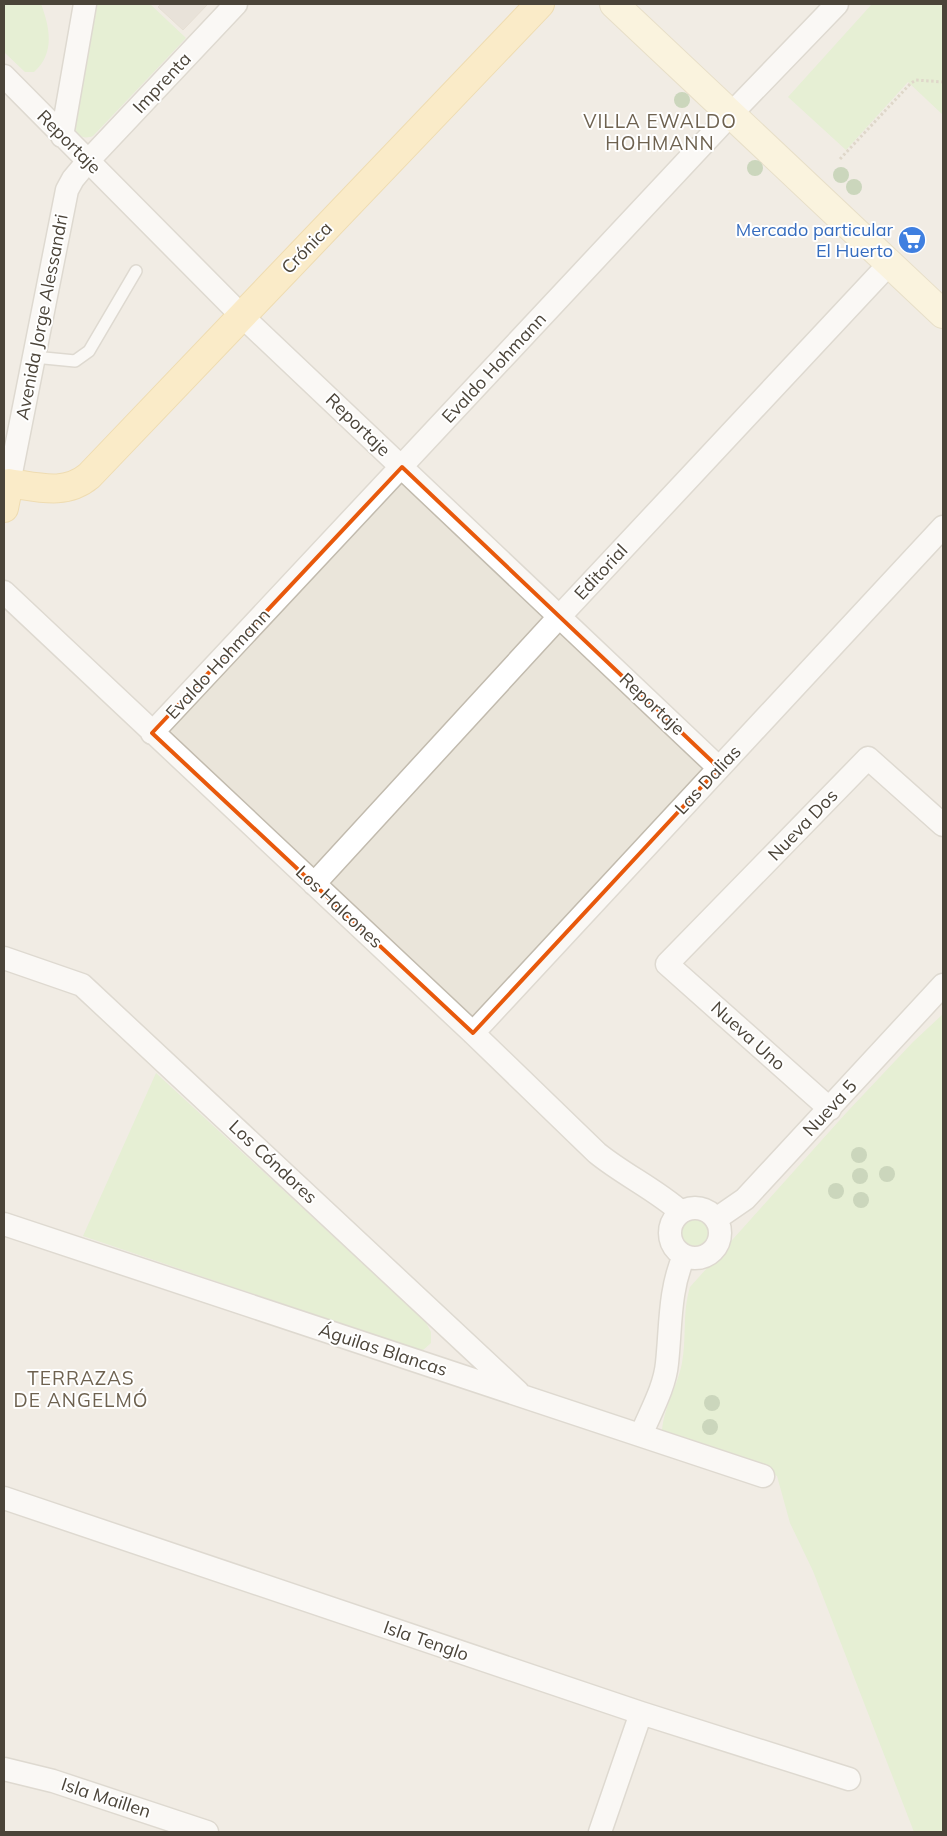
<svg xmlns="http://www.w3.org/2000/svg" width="947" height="1836" viewBox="0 0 947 1836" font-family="Mulish,sans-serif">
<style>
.residential{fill:#eae5da}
.green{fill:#d2eab5}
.building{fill:#d8cfc1;stroke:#d3c7b4}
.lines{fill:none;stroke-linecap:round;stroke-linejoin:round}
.service-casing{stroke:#c2bbae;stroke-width:14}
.minor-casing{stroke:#c2bbae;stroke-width:25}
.secondary-casing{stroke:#d6c79b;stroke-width:30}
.primary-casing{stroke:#e6c16a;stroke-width:30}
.path{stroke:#c4b79f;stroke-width:3;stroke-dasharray:2.5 2.5;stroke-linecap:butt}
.service{stroke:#fff;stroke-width:11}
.minor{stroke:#fff;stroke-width:22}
.secondary{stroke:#fff3cd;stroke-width:28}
.primary{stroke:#ffe39c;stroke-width:28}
.tree{fill:#97b381}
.marked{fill:none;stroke:#e8590c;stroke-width:4;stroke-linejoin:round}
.labels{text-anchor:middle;stroke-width:4;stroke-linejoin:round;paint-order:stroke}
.street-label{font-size:18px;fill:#4b4439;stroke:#fff}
.shop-label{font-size:18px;fill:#366cbe;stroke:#fff;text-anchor:end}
.neighbourhood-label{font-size:19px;letter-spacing:1px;fill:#6e6250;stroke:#fff}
</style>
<rect width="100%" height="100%" fill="#f6f3ec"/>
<path class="residential" d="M 4,4 L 943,4 L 943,1832 L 4,1832 Z"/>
<path class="green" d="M 4,4 L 41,4 C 50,28 55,53 34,72 L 25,72 L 4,52 Z
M 93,4 L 150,4 L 186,38 L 93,136 C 82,140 79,135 72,127 Z
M 872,4 L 943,4 L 943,115 L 908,82 L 846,150 L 788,97 Z
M 943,1014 L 943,1832 L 914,1832 L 813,1571 L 790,1523 L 777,1476 L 759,1467 L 662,1433 C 663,1408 677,1388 682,1363 C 687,1337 682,1314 690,1287 L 847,1112 L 913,1042 Z
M 156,1073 L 425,1321 L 431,1332 L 431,1343 L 422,1351 L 83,1236 Z
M679 1233a16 16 0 1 1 32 0a16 16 0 1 1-32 0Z"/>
<path class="building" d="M 161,4 L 208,4 L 183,30 L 158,7 Z"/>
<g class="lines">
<defs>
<path id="service" d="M 34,357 L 75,361 L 89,351 L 136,271"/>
<path id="minor" d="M 4,76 L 242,316 L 719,768
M 62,136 L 85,4
M 4,482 L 9,483 L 67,190 L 73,179 L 88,161 L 236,4
M 4,592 L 473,1033 L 597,1153 C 624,1175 655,1189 681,1212
M 152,733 L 731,114 L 837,4
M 314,884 L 559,617 L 890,263
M 4,958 L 82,985 L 518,1392
M 473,1033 L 943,527
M 830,1109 L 667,964 L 868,758 L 943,825
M670 1233a25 25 0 1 1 50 0a25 25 0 1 1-50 0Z
M 716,1219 L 745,1199 L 943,985
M 4,1224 L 763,1476
M 641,1435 C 650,1413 665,1387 667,1363 C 671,1326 669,1290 684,1256
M 4,1498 L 641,1713 L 849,1779
M 4,1769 L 53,1781 L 207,1832
M 600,1832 L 641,1713"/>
<path id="secondary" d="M 614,4 L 943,314"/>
<path id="primary" d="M 4,508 L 9,483 C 38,487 65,496 89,476 L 540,4"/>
</defs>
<use href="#service" class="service-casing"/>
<use href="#minor" class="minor-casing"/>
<use href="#secondary" class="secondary-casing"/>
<use href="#primary" class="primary-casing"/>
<path class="path" d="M 840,159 L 911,83 L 916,80 L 943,82"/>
<use href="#service" class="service"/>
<use href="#minor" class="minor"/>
<use href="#secondary" class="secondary"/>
<use href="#primary" class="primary"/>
</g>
<g class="tree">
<circle cx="682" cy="100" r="8"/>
<circle cx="755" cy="168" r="8"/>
<circle cx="841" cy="175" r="8"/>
<circle cx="854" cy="187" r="8"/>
<circle cx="859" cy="1155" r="8"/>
<circle cx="887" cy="1174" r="8"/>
<circle cx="860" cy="1176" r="8"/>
<circle cx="836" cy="1191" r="8"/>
<circle cx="861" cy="1200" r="8"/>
<circle cx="712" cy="1403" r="8"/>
<circle cx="710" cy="1427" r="8"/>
</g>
<path d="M0 0H947V1836H0ZM 402,467 L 719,768 L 473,1033 L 152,733 Z" fill="#f6f3ec" fill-opacity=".55" fill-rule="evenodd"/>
<path class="marked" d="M 402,467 L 719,768 L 473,1033 L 152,733 Z"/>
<defs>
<symbol id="supermarket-disc" viewBox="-11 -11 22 22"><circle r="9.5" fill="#3f7fe0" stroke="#fff"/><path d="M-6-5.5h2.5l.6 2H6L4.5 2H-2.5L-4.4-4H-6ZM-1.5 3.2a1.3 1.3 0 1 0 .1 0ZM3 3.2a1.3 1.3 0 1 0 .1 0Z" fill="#fff"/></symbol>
</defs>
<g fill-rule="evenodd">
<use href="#supermarket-disc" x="896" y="224" width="32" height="32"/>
</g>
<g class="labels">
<g class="street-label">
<text transform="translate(162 83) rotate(-47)" y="6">Imprenta</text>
<text transform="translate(69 142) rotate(45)" y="6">Reportaje</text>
<text transform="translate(307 248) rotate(-46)" y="6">Crónica</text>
<text transform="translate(42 317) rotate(-79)" y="6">Avenida Jorge Alessandri</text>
<text transform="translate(494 368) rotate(-47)" y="6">Evaldo Hohmann</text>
<text transform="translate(358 425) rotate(44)" y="6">Reportaje</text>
<text transform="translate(601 572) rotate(-47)" y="6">Editorial</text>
<text transform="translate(218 664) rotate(-47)" y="6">Evaldo Hohmann</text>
<text transform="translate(652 704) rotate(43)" y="6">Reportaje</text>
<text transform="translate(708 780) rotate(-47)" y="6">Las Dalias</text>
<text transform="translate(803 825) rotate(-46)" y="6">Nueva Dos</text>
<text transform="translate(339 907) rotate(43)" y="6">Los Halcones</text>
<text transform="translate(748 1036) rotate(42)" y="6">Nueva Uno</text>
<text transform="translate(830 1108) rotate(-47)" y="6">Nueva 5</text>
<text transform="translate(273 1162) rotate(43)" y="6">Los Cóndores</text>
<text transform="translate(383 1350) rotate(18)" y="6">Águilas Blancas</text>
<text transform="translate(426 1641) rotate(19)" y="6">Isla Tenglo</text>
<text transform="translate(106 1798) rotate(18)" y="6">Isla Maillen</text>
</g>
<g class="shop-label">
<text x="893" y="236">Mercado particular<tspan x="893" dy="21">El Huerto</tspan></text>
</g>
<g class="neighbourhood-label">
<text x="660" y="128">VILLA EWALDO<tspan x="660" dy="22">HOHMANN</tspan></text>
<text x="81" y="1385">TERRAZAS<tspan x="81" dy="22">DE ANGELMÓ</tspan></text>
</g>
</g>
<rect width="947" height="1836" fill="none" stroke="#4b4439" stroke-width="10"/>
</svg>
